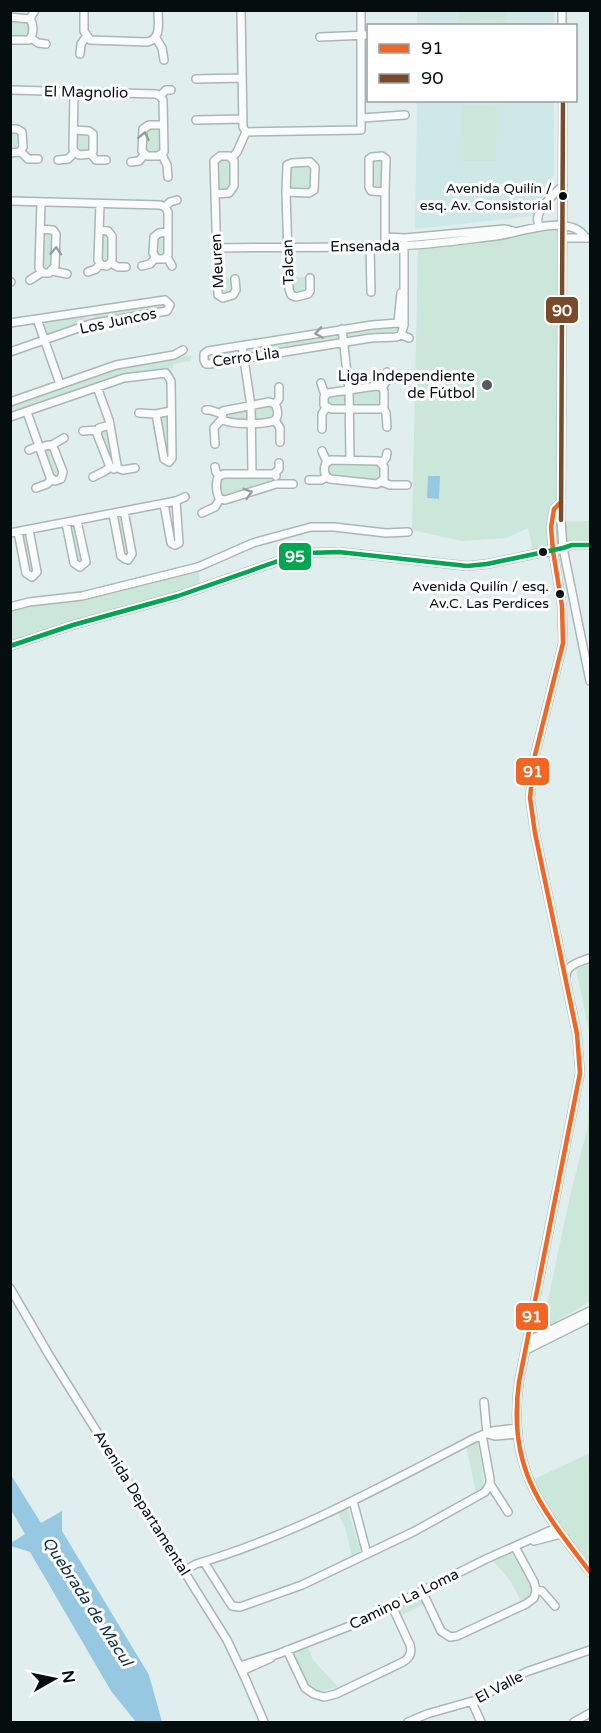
<svg xmlns="http://www.w3.org/2000/svg" width="601" height="1733" viewBox="0 0 601 1733" font-family="'Varela Round',sans-serif">
<style>
.built{fill:#cee8e8}
.green{fill:#cbe7d9}
.water{fill:#96c8e1}
.lines{fill:none;stroke-linecap:round;stroke-linejoin:round}
.minor-casing{stroke:#abb6b6;stroke-width:10}
.minor{stroke:#fafcfc;stroke-width:7}
.bus-1-casing{stroke:#fff;stroke-width:9}
.bus-2-casing{stroke:#fff;stroke-width:9}
.bus-3-casing{stroke:#fff;stroke-width:9}
.bus-1{stroke:#f26522;stroke-width:4.5}
.bus-2{stroke:#7a4b2a;stroke-width:4.5}
.bus-3{stroke:#00a651;stroke-width:4.5}
.oneway{stroke:#989d9d}
.bus-dot{fill:#050e0e;stroke:#fff;stroke-width:2}
.poi-dot{fill:#525c5c;stroke:#fff;stroke-width:2}
.labels{text-anchor:middle;stroke-width:6;stroke-linejoin:round;paint-order:stroke}
.bus-label{font-size:14px;fill:#050e0e;stroke:#fff;text-anchor:end}
.street-label{font-size:15px;fill:#050e0e;stroke:#fff}
.poi-label{font-size:15px;fill:#050e0e;stroke:#fff;text-anchor:end}
.water-label{font-size:16px;font-style:italic;fill:#123040;stroke:#fff}
.line-badge{stroke:#fff;stroke-width:2}
.badge-label{font-size:16px;text-anchor:middle;font-weight:bold;fill:#fff}
</style>
<rect width="100%" height="100%" fill="#e0eeee"/>
<path class="built" d="M 417,11 L 554,11 L 554,25 L 417,26 Z
M 417,101 L 554,101 L 554,174 L 533,216 L 415,229 Z"/>
<path class="green" d="M 458,11 L 506,11 L 505,22 L 458,21 Z
M 11,19 L 29,21 L 30,34 L 28,38 L 11,38 Z
M 461,105 L 497,106 L 496,161 L 460,161 Z
M 146,128 L 159,128 L 161,130 L 160,153 L 150,155 L 144,150 Z
M 10,131 L 19,132 L 21,149 L 11,151 Z
M 88,133 L 91,135 L 91,153 L 76,152 L 76,134 Z
M 228,158 L 231,161 L 231,190 L 218,190 L 216,164 L 218,159 Z
M 372,160 L 382,160 L 382,186 L 372,186 Z
M 312,165 L 314,186 L 308,191 L 289,189 L 290,166 Z
M 557,230 L 559,522 L 590,521 L 590,546 L 533,552 L 528,528 L 507,538 L 462,541 L 412,530 L 418,248 Z
M 44,232 L 53,233 L 53,268 L 46,272 L 41,268 Z
M 102,234 L 110,234 L 111,259 L 107,264 L 101,263 Z
M 159,235 L 165,236 L 167,255 L 160,257 L 156,255 L 156,240 Z
M 290,277 L 308,277 L 307,292 L 293,294 Z
M 231,278 L 233,292 L 221,295 L 218,279 Z
M 164,303 L 165,309 L 95,321 L 94,315 Z
M 85,314 L 87,323 L 46,337 L 42,321 Z
M 382,326 L 397,327 L 400,330 L 399,333 L 348,339 L 346,335 L 347,332 Z
M 336,333 L 339,335 L 339,340 L 250,355 L 247,352 L 249,348 Z
M 236,349 L 239,351 L 239,356 L 210,362 L 206,361 L 208,353 Z
M 191,355 L 191,361 L 173,364 L 173,368 L 120,374 L 11,413 L 10,407 L 118,369 Z
M 376,388 L 382,391 L 381,405 L 354,407 L 352,405 L 352,393 Z
M 343,394 L 346,397 L 345,406 L 326,405 L 328,396 Z
M 271,405 L 275,408 L 274,419 L 259,421 L 255,418 L 254,408 Z
M 245,409 L 249,413 L 248,419 L 226,421 L 224,413 Z
M 169,415 L 169,456 L 168,459 L 158,416 Z
M 108,428 L 114,463 L 110,464 L 100,433 L 100,430 Z
M 51,447 L 60,475 L 54,477 L 44,450 Z
M 330,463 L 378,463 L 381,465 L 382,477 L 380,481 L 330,477 L 326,468 Z
M 269,475 L 274,478 L 274,481 L 221,497 L 219,481 L 222,476 Z
M 122,515 L 130,554 L 128,555 L 123,554 L 116,516 Z
M 76,524 L 83,562 L 82,564 L 77,563 L 69,525 Z
M 27,533 L 35,572 L 34,573 L 29,572 L 21,534 Z
M 199,572 L 200,585 L 71,623 L 11,644 L 10,610 L 29,605 L 82,599 Z
M 590,964 L 590,1036 L 576,969 Z
M 590,1091 L 590,1302 L 542,1329 L 570,1196 L 587,1130 Z
M 477,1440 L 484,1478 L 482,1489 L 476,1492 L 466,1445 Z
M 590,1453 L 590,1564 L 528,1482 Z
M 347,1507 L 361,1553 L 352,1558 L 346,1530 L 338,1513 Z
M 510,1553 L 513,1555 L 531,1587 L 529,1597 L 519,1603 L 520,1599 L 510,1580 L 493,1561 Z
M 418,1596 L 422,1598 L 425,1604 L 400,1616 L 397,1609 L 399,1606 Z
M 308,1648 L 313,1660 L 338,1687 L 317,1691 L 308,1686 L 294,1653 Z"/>
<path class="water" d="M 428,476 L 440,476 L 439,499 L 427,498 Z
M 11,1475 L 41,1523 L 62,1511 L 62,1531 L 149,1675 L 162,1722 L 136,1722 L 111,1691 L 30,1552 L 11,1546 L 11,1543 L 25,1534 L 11,1510 Z"/>
<g class="lines">
<defs>
<path id="minor" d="M 84,10 L 84,31 L 90,40 L 147,42 C 162,39 158,23 158,10
M 241,10 L 243,127 L 246,132
M 10,17 L 30,19 C 34,25 34,35 29,40 L 10,40
M 30,19 L 35,10
M 562,26 L 562,10
M 320,37 L 368,35
M 31,38 L 38,43 L 46,44
M 156,38 L 162,48 L 164,60
M 80,54 L 81,44 L 86,37
M 196,79 L 242,78
M 10,90 L 156,94 L 160,96
M 160,96 L 163,100 L 164,152 L 158,156 L 147,156 L 142,151 L 143,129 L 149,125 L 163,125
M 160,96 L 166,90 L 171,90
M 563,100 L 561,520 L 563,548 L 590,681
M 362,118 L 405,115
M 196,120 L 243,119
M 10,129 L 17,129 L 22,132 L 23,147 L 20,152 L 10,153
M 74,130 L 89,131 L 93,134 L 93,151 L 91,154 L 79,155 L 73,150 L 74,92
M 246,132 L 361,130 L 361,10
M 21,152 L 28,159 L 38,159
M 91,154 L 96,160 L 106,160
M 162,155 L 167,165 L 168,177
M 220,156 L 229,156 L 234,161 L 234,186 L 229,193 L 215,194 L 214,161 Z
M 382,156 L 386,159 L 385,192 L 371,191 L 369,187 L 369,159 L 372,157 Z
M 232,158 L 237,152 L 246,132
M 58,160 L 68,159 L 74,153
M 131,162 L 139,161 L 144,155
M 310,162 L 315,167 L 314,190 L 309,193 L 286,192 L 287,165 L 292,163 Z
M 286,192 L 289,289 L 291,295 L 296,297 L 308,294 L 310,291 L 310,278
M 385,192 L 385,241
M 215,194 L 218,295 L 223,298 L 233,295 L 236,290 L 235,279
M 10,201 L 160,205 L 165,207
M 165,207 L 168,212 L 168,255 L 164,259 L 157,259 L 153,253 L 154,237 L 159,233 L 167,232
M 165,207 L 170,202 L 177,200
M 540,227 C 530,213 554,195 563,185
M 40,229 L 53,230 L 56,234 L 55,266 L 49,273 L 43,273 L 39,268 L 41,202
M 99,230 L 108,231 L 112,236 L 112,261 L 107,266 L 101,265 L 98,260 L 100,204
M 385,237 L 405,238 L 505,229 L 513,231
M 564,238 L 588,238
M 370,246 L 371,292
M 216,248 C 276,247 336,248 395,246 C 429,245 462,240 496,236 C 520,233 570,212 586,238
M 167,257 L 172,266
M 111,263 L 118,267 L 126,267
M 142,266 L 150,264 L 155,258
M 53,271 L 67,274
M 88,272 L 96,269 L 100,264
M 30,280 L 41,273
M 10,282 L 11,282
M 37,319 L 60,384
M 10,323 L 165,300 L 170,305 L 167,311 L 90,324 L 10,352
M 398,323 L 401,293
M 404,325 L 398,323 L 372,325 L 208,351 L 204,354 L 204,360 L 206,364 L 210,364 L 371,338 L 396,337 L 401,335 L 409,338
M 342,329 L 349,390 L 350,460
M 401,335 L 404,325 L 404,242
M 242,346 L 251,406 L 252,473
M 321,383 L 325,395
M 376,386 L 382,387 L 384,391 L 384,406 L 381,409 L 331,409 L 324,405 L 324,397 L 328,393 Z
M 97,387 L 109,420 L 110,425 L 117,465 L 114,469 L 110,467 L 97,434 L 99,428 L 110,425
M 382,387 L 386,382 L 387,372
M 10,402 L 116,365 L 174,355 L 183,350
M 275,404 L 279,399 L 279,387
M 383,407 L 386,413 L 387,427
M 206,410 L 210,410 L 222,414
M 27,412 L 50,477 L 55,481 L 61,479 L 63,472 L 53,446 L 48,445 L 40,448
M 139,413 L 156,414
M 10,417 L 124,378 L 166,373 L 171,381 L 172,458 L 169,462 L 164,459 L 156,414 L 171,411
M 222,419 C 228,425 267,425 275,420
M 322,429 L 322,414 L 326,408
M 83,431 L 97,430
M 215,444 L 214,428 L 222,419 L 223,411 L 269,402 L 275,404 C 278,409 279,416 275,420 L 280,428 L 280,442
M 52,445 L 64,438
M 29,450 L 39,446
M 322,451 L 327,462
M 331,460 L 379,461 L 384,467 L 384,479 L 377,484 L 330,479 C 324,476 323,469 326,463 Z
M 382,463 L 386,458 L 387,453
M 117,468 L 123,470 L 135,468
M 219,476 L 224,474 L 274,474
M 276,476 L 274,474 L 279,469 L 279,463
M 93,477 L 105,471 L 110,467
M 309,480 L 321,480 L 327,477
M 382,482 L 390,485 L 407,485
M 36,488 L 47,484 L 52,479
M 220,499 L 225,500 L 276,484 L 293,484
M 561,502 L 554,509 L 551,527 L 553,551 L 562,606 L 563,643 L 534,759 L 530,798 L 535,833 L 577,1034 L 580,1073 L 519,1382 C 507,1468 541,1508 590,1572
M 164,504 L 171,543 L 175,545 L 179,543 L 176,501
M 202,513 L 215,507 L 220,499 C 216,494 215,481 219,476 L 216,472 L 215,467
M 113,514 L 121,556 L 125,559 L 128,560 L 132,554 L 124,511
M 66,523 L 74,563 L 80,567 L 86,562 L 77,521
M 18,532 L 26,573 L 32,577 L 37,572 L 29,530
M 10,533 L 176,501 L 185,497
M 10,607 L 29,602 L 82,596 L 198,567 L 253,543 L 311,527 L 334,527 L 386,533 L 408,532
M 10,646 L 73,625 L 178,596 L 284,559 L 308,553 L 339,552 L 467,566 L 487,564 L 563,548 L 572,545 L 590,545
M 566,976 C 567,964 580,962 590,958
M 10,1288 L 49,1355 L 227,1640 L 246,1680 L 264,1722
M 528,1341 L 590,1311
M 526,1350 L 590,1318
M 484,1402 L 487,1434
M 488,1434 L 495,1436 L 517,1434
M 490,1484 L 508,1512
M 353,1501 L 367,1554
M 534,1541 L 561,1534
M 204,1562 L 228,1600 L 232,1606 L 240,1607 L 302,1585 L 415,1531 L 485,1492 L 490,1484 L 490,1479 L 482,1435
M 184,1571 L 196,1564 C 295,1535 384,1485 475,1438 L 493,1431 L 517,1428
M 536,1590 L 542,1591 L 555,1606
M 422,1591 L 441,1631 L 450,1637 L 457,1636 L 526,1604 L 534,1598 L 536,1590 L 534,1582 L 515,1547
M 287,1650 L 305,1688 L 314,1694 L 324,1697 L 336,1694 L 403,1662 C 410,1658 412,1652 410,1645 L 392,1606
M 240,1666 L 278,1654 L 360,1622 L 486,1559 L 556,1528
M 242,1671 L 271,1658
M 472,1702 L 481,1722
M 408,1722 L 427,1714 L 476,1700 L 526,1672 L 590,1650
M 574,1722 L 590,1713"/>
</defs>
<use href="#minor" class="minor-casing"/>
<use href="#minor" class="minor"/>
<defs>
<path id="bus-1" d="M 561,502 L 554,509 L 551,527 L 553,551 L 562,606 L 563,643 L 534,759 L 530,798 L 535,833 L 577,1034 L 580,1073 L 519,1382 C 507,1468 541,1508 590,1572"/>
<path id="bus-2" d="M 561,520 L 563,100"/>
<path id="bus-3" d="M 10,646 L 73,625 L 178,596 L 284,559 L 308,553 L 339,552 L 467,566 L 487,564 L 563,548 L 572,545 L 590,545"/>
</defs>
<use href="#bus-1" class="bus-1-casing"/>
<use href="#bus-2" class="bus-2-casing"/>
<use href="#bus-3" class="bus-3-casing"/>
<use href="#bus-1" class="bus-1"/>
<use href="#bus-2" class="bus-2"/>
<use href="#bus-3" class="bus-3"/>
</g>
<defs><path id="oneway-chevron" d="M-2-3.5L2.5 0L-2 3.5" fill="none" stroke-width="1.6" stroke-linecap="round" stroke-linejoin="round" transform="scale(1.5)"/></defs>
<g class="oneway">
<use href="#oneway-chevron" transform="translate(144 136) rotate(-78)"/>
<use href="#oneway-chevron" transform="translate(56 251) rotate(-87)"/>
<use href="#oneway-chevron" transform="translate(319 333) rotate(171)"/>
<use href="#oneway-chevron" transform="translate(248 493) rotate(-16)"/>
</g>
<g class="bus-dot">
<circle cx="563" cy="196" r="5"/>
<circle cx="543" cy="552" r="5"/>
<circle cx="560" cy="594" r="5"/>
</g>
<circle class="poi-dot" cx="487" cy="385" r="6"/>
<g class="labels">
<g class="bus-label">
<text x="552" y="193">Avenida Quilín /<tspan x="552" dy="17">esq. Av. Consistorial</tspan></text>
<text x="549" y="591">Avenida Quilín / esq.<tspan x="549" dy="17">Av.C. Las Perdices</tspan></text>
</g>
<g class="street-label">
<text transform="translate(86 92) rotate(1)" y="5">El Magnolio</text>
<text transform="translate(365 246) rotate(-1)" y="5">Ensenada</text>
<text transform="translate(217 261) rotate(-93)" y="5">Meuren</text>
<text transform="translate(288 262) rotate(-92)" y="5">Talcan</text>
<text transform="translate(118 321) rotate(-12)" y="5">Los Juncos</text>
<text transform="translate(246 357) rotate(-8)" y="5">Cerro Lila</text>
<text transform="translate(142 1503) rotate(58)" y="5">Avenida Departamental</text>
<text transform="translate(404 1599) rotate(-26)" y="5">Camino La Loma</text>
<text transform="translate(499 1687) rotate(-28)" y="5">El Valle</text>
</g>
<g class="poi-label">
<text x="475" y="381">Liga Independiente<tspan x="475" dy="17">de Fútbol</tspan></text>
</g>
<g class="water-label">
<text transform="translate(88 1601) rotate(57)" y="6">Quebrada de Macul</text>
</g>
</g>
<g class="line-badge">
<rect x="545" y="296" width="34" height="28" rx="6" fill="#7a4b2a"/>
<rect x="278" y="542" width="34" height="29" rx="6" fill="#00a651"/>
<rect x="515" y="757" width="35" height="29" rx="6" fill="#f26522"/>
<rect x="515" y="1302" width="34" height="29" rx="6" fill="#f26522"/>
</g>
<g class="badge-label">
<text x="562" y="316">90</text>
<text x="295" y="562">95</text>
<text x="533" y="777">91</text>
<text x="532" y="1322">91</text>
</g>
<rect width="601" height="1733" fill="none" stroke="#050e0e" stroke-width="24"/>
<rect x="367" y="24" width="210" height="78" fill="#ffffff" stroke="#9b9f9f" stroke-width="1.5"/>
<rect x="379" y="44" width="30" height="9" fill="#f26522" stroke="#9b9f9f" stroke-width="1.5"/>
<text x="421" y="54" font-size="18" fill="#050e0e">91</text>
<rect x="379" y="74" width="30" height="9" fill="#7a4b2a" stroke="#9b9f9f" stroke-width="1.5"/>
<text x="421" y="84" font-size="18" fill="#050e0e">90</text>
<g transform="translate(54 1679) rotate(81)" stroke="#ffffff" stroke-width="4.5" paint-order="stroke">
<path d="M0-4.5L10 22L0 15L-10 22Z" fill="#050e0e"/>
<text y="-9" font-size="16" font-weight="bold" text-anchor="middle" fill="#050e0e">N</text>
</g>
</svg>
